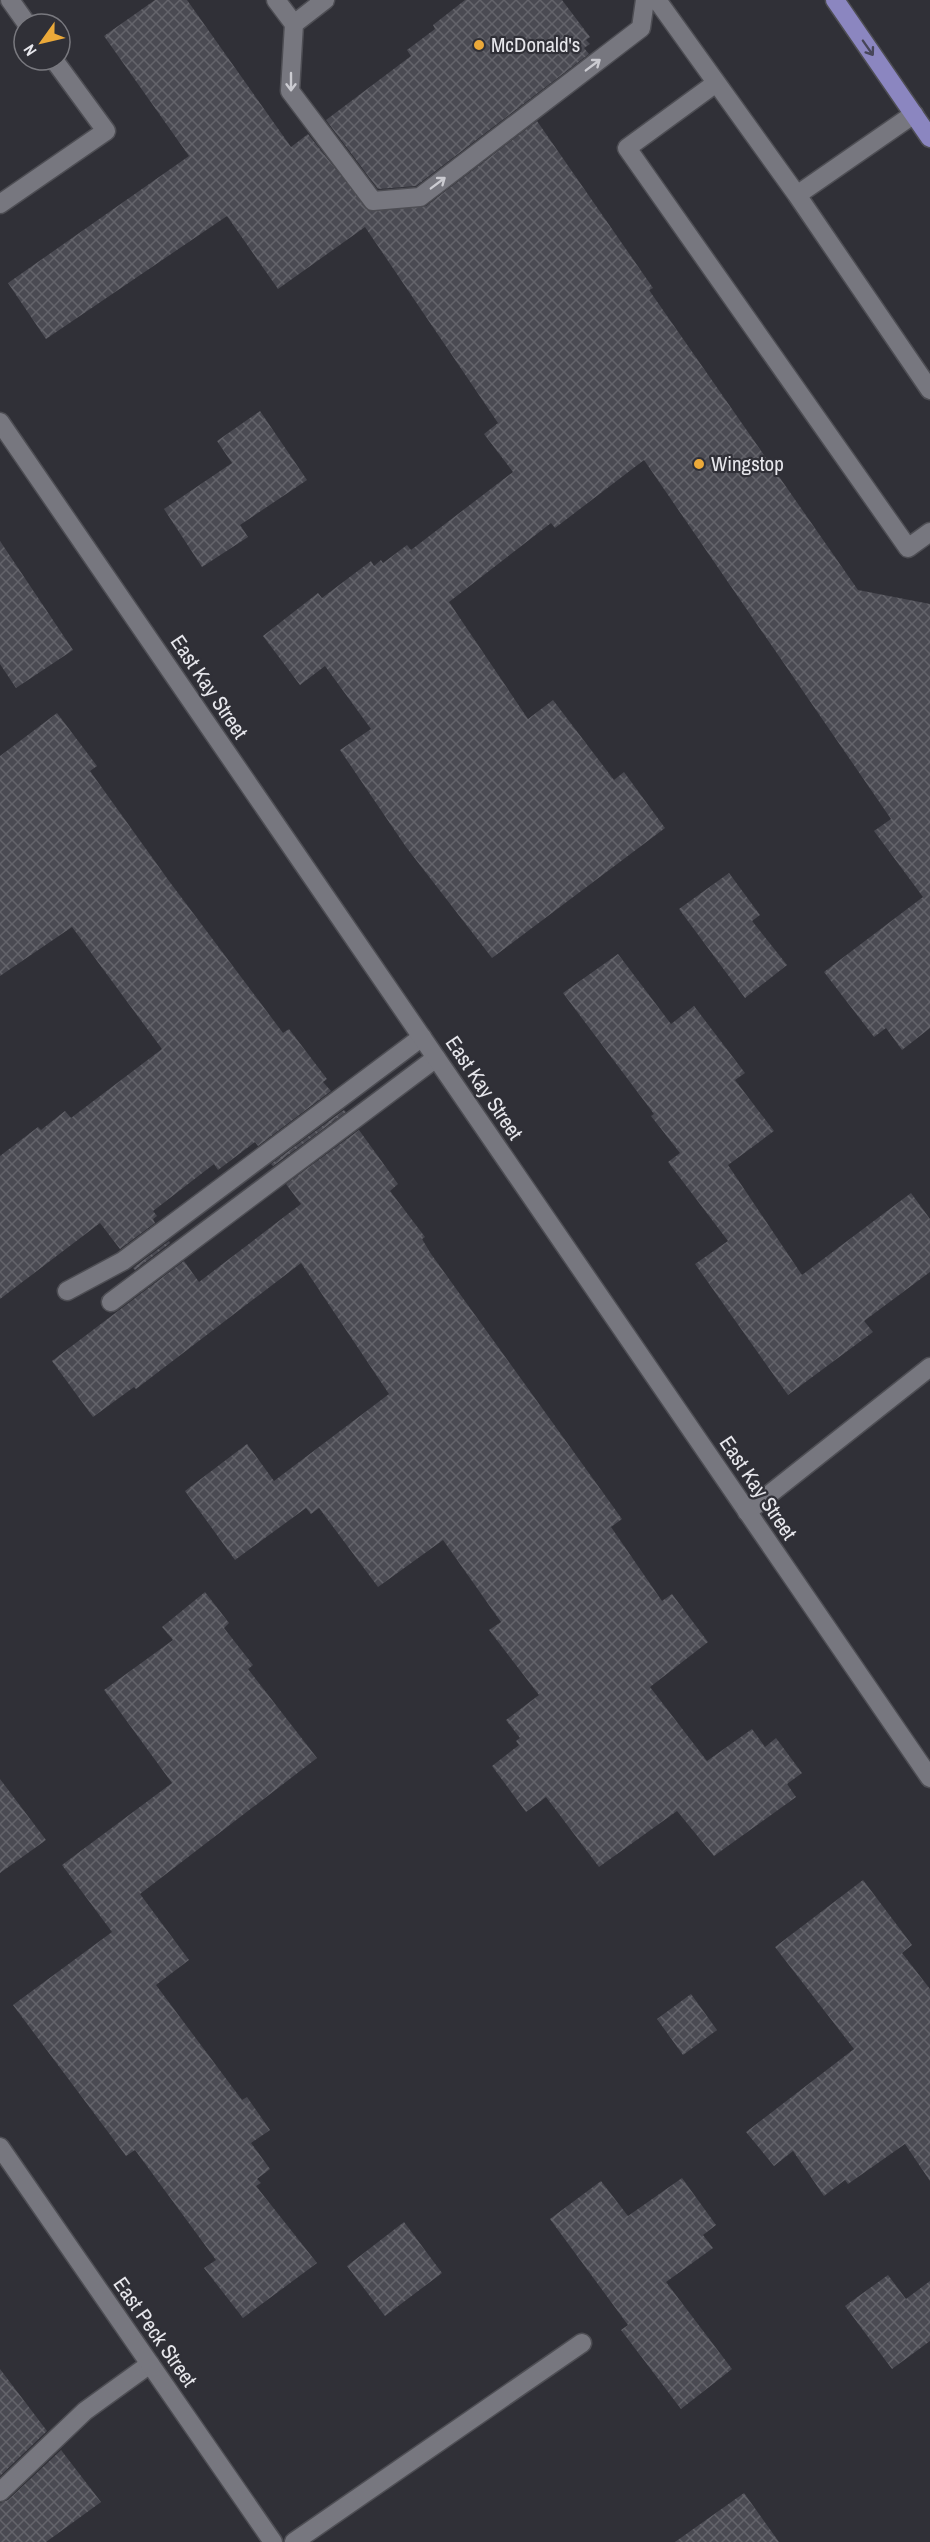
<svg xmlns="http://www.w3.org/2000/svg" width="930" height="2542" viewBox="0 0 930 2542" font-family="'Archivo Narrow',sans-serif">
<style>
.building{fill:url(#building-cross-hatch)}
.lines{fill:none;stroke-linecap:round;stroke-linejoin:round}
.lane-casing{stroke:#4e4e54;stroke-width:21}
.street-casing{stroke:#4e4e54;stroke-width:21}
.primary-casing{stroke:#4e4e54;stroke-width:21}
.lane{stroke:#77777f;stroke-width:18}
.street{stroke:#77777f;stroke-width:18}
.primary{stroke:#8b86c0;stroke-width:18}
.oneway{stroke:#474659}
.oneway2{stroke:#cbcbd1}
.poi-dot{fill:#eba939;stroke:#303037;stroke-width:2}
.labels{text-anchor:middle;stroke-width:4.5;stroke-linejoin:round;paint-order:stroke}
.poi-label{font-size:21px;fill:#e7e7ec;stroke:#303037;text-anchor:start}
.street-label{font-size:21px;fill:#e7e7ec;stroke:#303037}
</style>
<defs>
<pattern id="building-cross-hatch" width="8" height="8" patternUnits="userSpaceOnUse" patternTransform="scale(1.5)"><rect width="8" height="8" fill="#4a4a52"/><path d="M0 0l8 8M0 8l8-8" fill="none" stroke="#64646b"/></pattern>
</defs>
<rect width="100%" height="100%" fill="#303037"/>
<path class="building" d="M 155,0 L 187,0 L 291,147 L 308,134 L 369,211 L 426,206 L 537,121 L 653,288 L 649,290 L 858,590 L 930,604 L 930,1028 L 902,1050 L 886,1028 L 874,1037 L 824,972 L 923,897 L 874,831 L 891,819 L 644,460 L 555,528 L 551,523 L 449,602 L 528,719 L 553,700 L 614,780 L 624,772 L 665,828 L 492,958 L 406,847 L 340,750 L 371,729 L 325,666 L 300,685 L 263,636 L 318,593 L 322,598 L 371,561 L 374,566 L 381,560 L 383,563 L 407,545 L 411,550 L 513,472 L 484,434 L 498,423 L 365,227 L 278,289 L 227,216 L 46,339 L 8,283 L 189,156 L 104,36 Z
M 465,0 L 562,0 L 590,37 L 586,40 L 590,44 L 584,48 L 589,54 L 416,186 L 378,189 L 326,120 L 411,56 L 407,50 L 435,29 L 433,25 Z
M 260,411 L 307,480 L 240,525 L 248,537 L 202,567 L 164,509 L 232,463 L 217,441 Z
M 0,541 L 73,650 L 16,688 L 0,664 Z
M 57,713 L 97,766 L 90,771 L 169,881 L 283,1033 L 289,1029 L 327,1079 L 323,1082 L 331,1091 L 258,1146 L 255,1142 L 218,1170 L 214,1164 L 153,1211 L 157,1216 L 153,1219 L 155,1223 L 120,1249 L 100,1223 L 0,1299 L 0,1156 L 38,1127 L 41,1130 L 65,1111 L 71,1118 L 162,1049 L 72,927 L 0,976 L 0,756 Z
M 729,873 L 760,915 L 752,921 L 787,965 L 745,998 L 679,909 Z
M 618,954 L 671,1024 L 694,1006 L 745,1073 L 735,1080 L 774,1131 L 728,1165 L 802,1275 L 911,1193 L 930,1219 L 930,1272 L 864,1321 L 873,1332 L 788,1395 L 695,1264 L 728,1241 L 668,1162 L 680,1153 L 651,1116 L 654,1114 L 563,993 Z
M 344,1110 L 346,1112 L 273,1166 L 271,1164 Z
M 359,1130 L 398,1184 L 390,1191 L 425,1237 L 422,1239 L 431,1254 L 622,1519 L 611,1527 L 662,1601 L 672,1594 L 708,1642 L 650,1687 L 707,1761 L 752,1729 L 765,1747 L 776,1738 L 802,1773 L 787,1784 L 796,1797 L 714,1856 L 677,1811 L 599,1867 L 546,1797 L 526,1812 L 492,1766 L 519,1745 L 516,1741 L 520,1738 L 506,1720 L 539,1695 L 489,1630 L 501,1622 L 443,1540 L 378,1587 L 319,1508 L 311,1514 L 306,1508 L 235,1560 L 185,1491 L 247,1444 L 274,1481 L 389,1394 L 301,1263 L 136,1389 L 134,1387 L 93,1417 L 52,1361 L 184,1261 L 199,1282 L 301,1204 L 286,1184 Z
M 169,1241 L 170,1243 L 135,1270 L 133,1268 Z
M 205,1592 L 229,1623 L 224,1628 L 253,1665 L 248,1669 L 317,1758 L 140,1894 L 189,1960 L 156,1985 L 242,2100 L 247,2097 L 270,2130 L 251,2143 L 270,2169 L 257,2179 L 261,2183 L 256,2186 L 317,2263 L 243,2318 L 204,2268 L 216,2260 L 135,2150 L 126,2156 L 13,2005 L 112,1932 L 62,1865 L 172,1783 L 104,1690 L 173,1640 L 162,1627 Z
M 0,1779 L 46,1840 L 0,1873 Z
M 863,1880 L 912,1945 L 902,1953 L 930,1989 L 930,2181 L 905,2144 L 848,2184 L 845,2180 L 824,2196 L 793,2151 L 774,2166 L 746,2132 L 854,2049 L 775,1947 Z
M 691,1994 L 717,2030 L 683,2055 L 657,2019 Z
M 682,2178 L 716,2225 L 703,2235 L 713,2248 L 666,2282 L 732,2369 L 681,2409 L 621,2330 L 628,2325 L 550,2219 L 601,2181 L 628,2216 Z
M 404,2222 L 442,2273 L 385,2316 L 347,2266 Z
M 888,2275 L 906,2299 L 930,2281 L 930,2341 L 892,2369 L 845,2306 Z
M 0,2369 L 47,2431 L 0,2476 Z
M 61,2450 L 101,2502 L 46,2542 L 0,2542 L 0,2503 L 8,2500 Z
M 744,2493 L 779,2542 L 675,2542 Z"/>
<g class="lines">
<defs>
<path id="lane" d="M 10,0 L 27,24
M 276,0 L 294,24 L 325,0
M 657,0 L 797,195
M 294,24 L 290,91 L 373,201 L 420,197 L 641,28 L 645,0
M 716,83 L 627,148 L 908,548 L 930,532
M 914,114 L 797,195 L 930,390
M 0,204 L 106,131 L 54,60
M 67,1291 L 123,1261 L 422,1037
M 111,1302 L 436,1058
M 747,1512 L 930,1367
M 0,2492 L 85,2411 L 150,2364
M 294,2542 L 582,2343"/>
<path id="street" d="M 0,422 L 930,1778
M 0,2147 L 273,2542"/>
<path id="primary" d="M 835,0 L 930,138"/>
</defs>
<use href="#lane" class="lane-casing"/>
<use href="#street" class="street-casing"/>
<use href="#primary" class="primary-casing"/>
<use href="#lane" class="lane"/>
<use href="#street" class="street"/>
<use href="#primary" class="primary"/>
</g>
<defs><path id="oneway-shaft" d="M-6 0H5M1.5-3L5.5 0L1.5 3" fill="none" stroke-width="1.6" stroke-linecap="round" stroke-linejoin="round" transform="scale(1.5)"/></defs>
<use class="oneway" href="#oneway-shaft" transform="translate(868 48) rotate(55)"/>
<g class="oneway2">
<use href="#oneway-shaft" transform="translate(593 65) rotate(-37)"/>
<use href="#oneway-shaft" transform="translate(291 82) rotate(90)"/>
<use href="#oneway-shaft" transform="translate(438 183) rotate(-37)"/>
</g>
<g class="poi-dot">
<circle cx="479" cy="45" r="6"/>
<circle cx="699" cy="464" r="6"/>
</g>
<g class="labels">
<g class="poi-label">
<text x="491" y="52">McDonald's</text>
<text x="711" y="471">Wingstop</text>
</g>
<g class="street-label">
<text transform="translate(209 687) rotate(56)" y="7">East Kay Street</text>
<text transform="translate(484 1088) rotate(56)" y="7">East Kay Street</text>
<text transform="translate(758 1488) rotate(56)" y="7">East Kay Street</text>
<text transform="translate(155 2332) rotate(55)" y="7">East Peck Street</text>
</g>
</g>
<g transform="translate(42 42) rotate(236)"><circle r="28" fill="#303037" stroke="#79797f" stroke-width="1.5"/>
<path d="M0-4.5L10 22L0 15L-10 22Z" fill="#eba939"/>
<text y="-9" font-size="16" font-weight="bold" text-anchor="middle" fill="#e7e7ec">N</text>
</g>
</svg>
